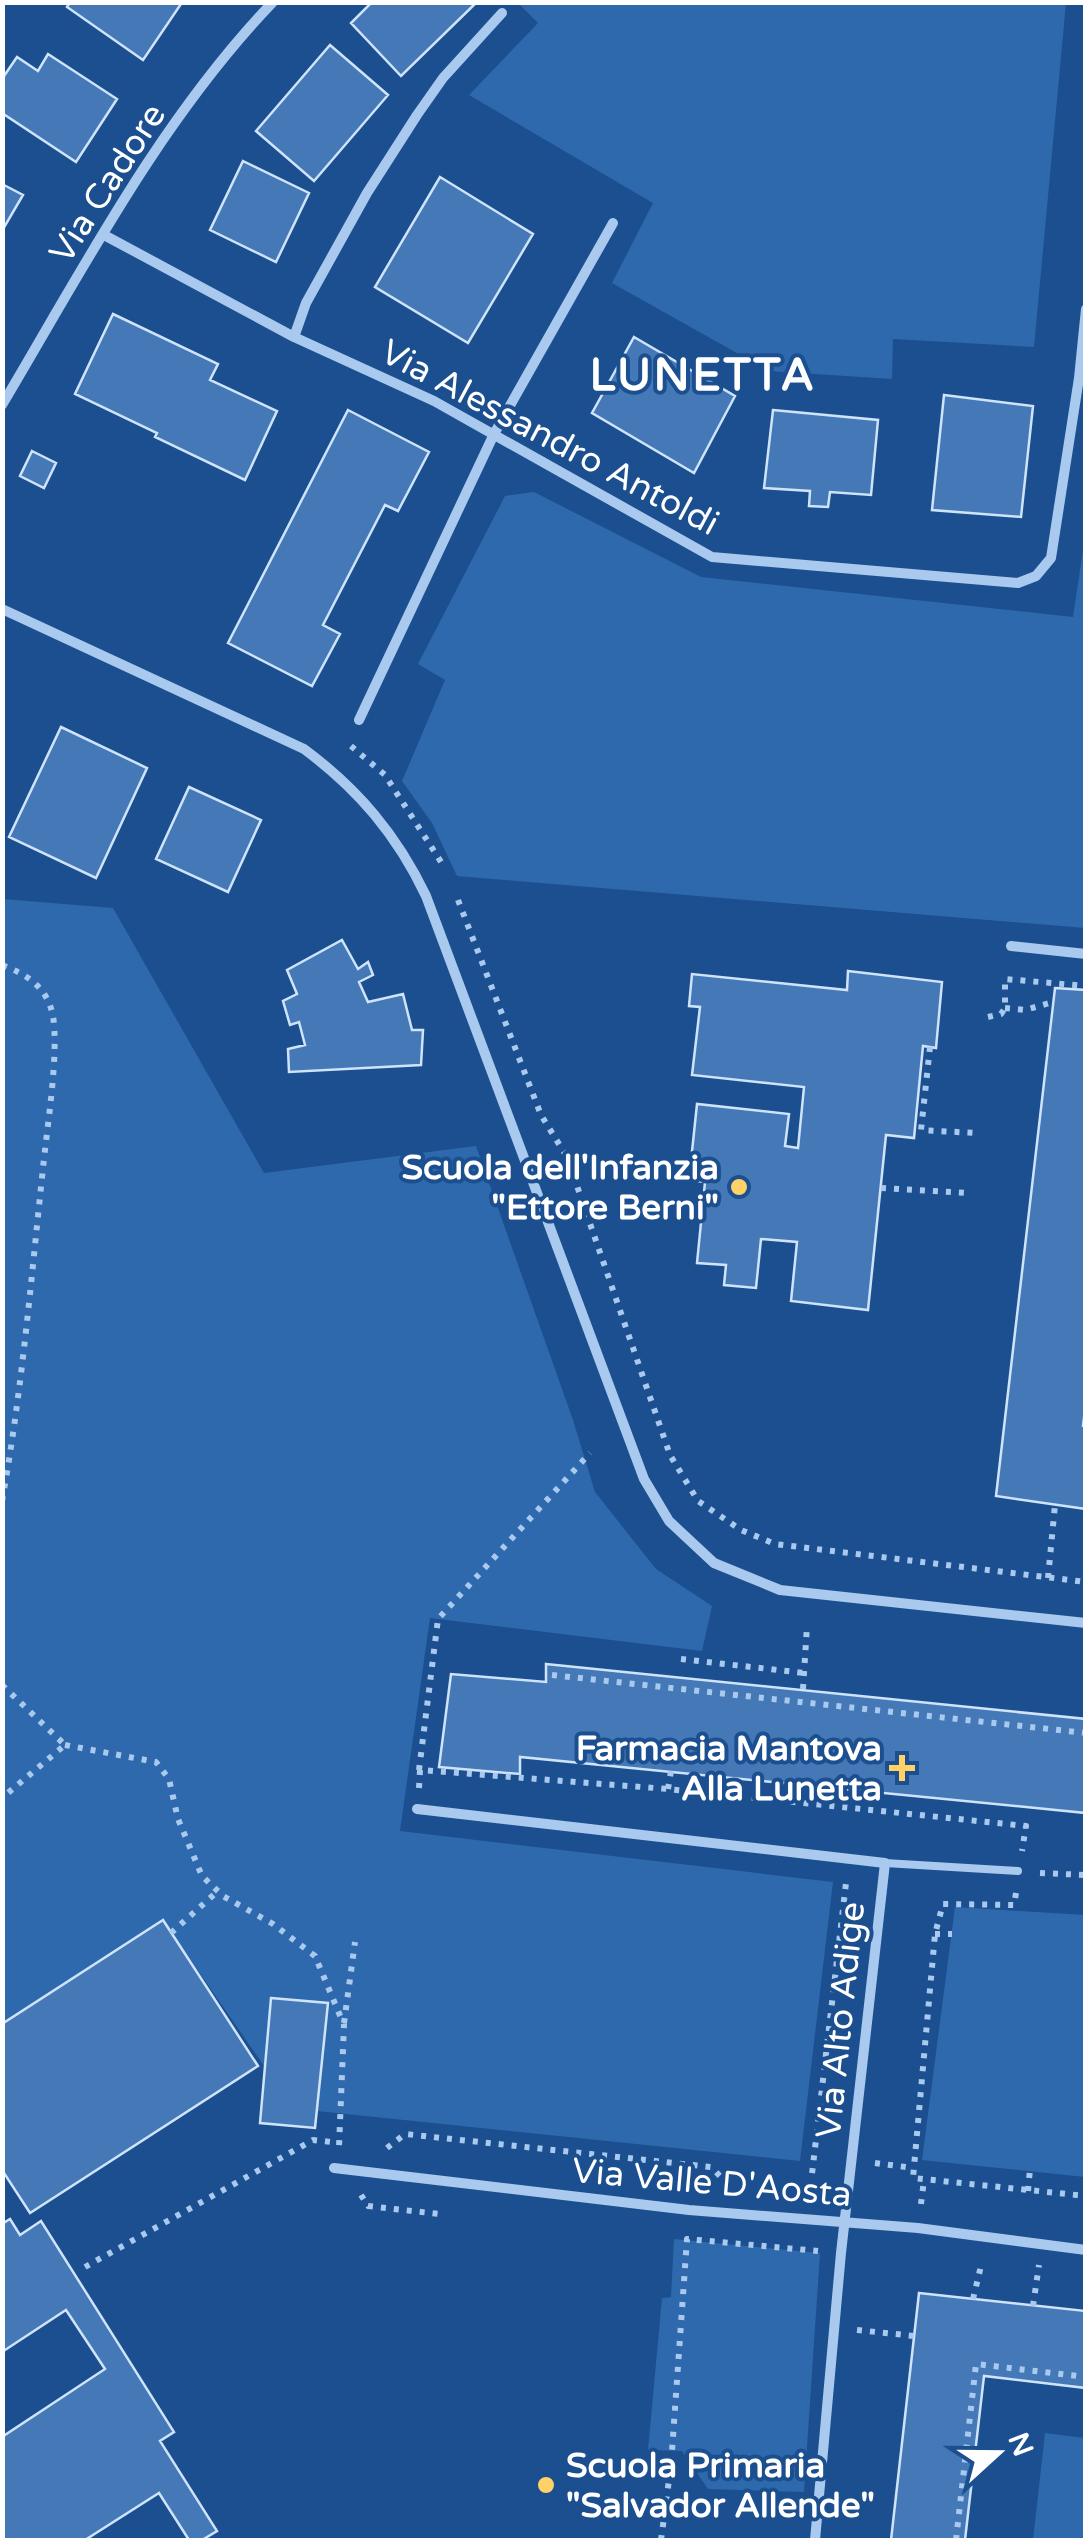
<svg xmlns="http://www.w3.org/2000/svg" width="1088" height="2543" viewBox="0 0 1088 2543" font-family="'Varela Round',sans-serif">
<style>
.green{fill:#2e69ad}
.building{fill:#4478b7;stroke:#cfe3fa;stroke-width:2.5}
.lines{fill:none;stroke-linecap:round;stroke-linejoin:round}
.path{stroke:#a9c9ee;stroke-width:6;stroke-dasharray:5 8;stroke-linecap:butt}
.service{stroke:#a9c9ee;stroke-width:8}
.minor{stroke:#a9c9ee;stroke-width:10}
.poi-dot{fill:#ffd166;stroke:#1b4f8f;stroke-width:4}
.labels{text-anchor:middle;stroke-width:8;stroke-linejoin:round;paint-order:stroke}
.street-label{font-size:35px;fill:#fff;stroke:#1b4f8f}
.poi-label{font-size:35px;font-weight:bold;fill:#fff;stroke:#1b4f8f;text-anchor:end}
.district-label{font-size:45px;font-weight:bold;letter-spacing:2.5px;fill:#fff;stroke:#1b4f8f}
</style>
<rect width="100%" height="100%" fill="#1b4f8f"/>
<path class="green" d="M 518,3 L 1066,3 L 1034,347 L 893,339 L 892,379 L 769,371 L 612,283 L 653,203 L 469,95 L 538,23 Z
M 534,492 L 701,577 L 1073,617 L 1085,537 L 1085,928 L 457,876 L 432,823 L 402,781 L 445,680 L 418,664 L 505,496 Z
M 3,899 L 113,908 L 264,1173 L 476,1146 L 573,1420 L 595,1492 L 656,1569 L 712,1606 L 702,1651 L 430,1618 L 400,1831 L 833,1882 L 800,2161 L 317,2111 L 327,2004 L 271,1998 L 264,2066 L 163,1920 L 3,2024 Z
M 955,1907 L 1085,1915 L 1085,2177 L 922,2160 Z
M 674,2239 L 820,2253 L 804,2492 L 708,2489 L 682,2451 L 648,2450 L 662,2298 L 671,2297 Z
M 1045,2433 L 1085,2438 L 1085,2540 L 1033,2540 Z"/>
<path class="building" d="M 70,2 L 179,2 L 181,4 L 143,60 L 67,7 Z
M 372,2 L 477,2 L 401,76 L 351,23 Z
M 330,45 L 388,95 L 314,181 L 256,131 Z
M 48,54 L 117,99 L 76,162 L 2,113 L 2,79 L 17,57 L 38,71 Z
M 243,161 L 309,193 L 276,262 L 210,230 Z
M 440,177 L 533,234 L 468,343 L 375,287 Z
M 2,184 L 23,195 L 2,231 Z
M 113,314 L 218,364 L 210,380 L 277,411 L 245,480 L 155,437 L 157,433 L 75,394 Z
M 634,337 L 735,396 L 694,473 L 592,413 Z
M 944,395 L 1033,406 L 1021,517 L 932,510 Z
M 348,410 L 429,452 L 398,511 L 385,505 L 323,625 L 340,634 L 312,686 L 228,643 Z
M 773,410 L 878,420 L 871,495 L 830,492 L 828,507 L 809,506 L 810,491 L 764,488 Z
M 32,451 L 56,463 L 44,488 L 20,476 Z
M 61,727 L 147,768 L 96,878 L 9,837 Z
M 189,787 L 261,820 L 228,892 L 156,859 Z
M 342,940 L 358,969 L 368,962 L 373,975 L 359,982 L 368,1002 L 403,994 L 412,1030 L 423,1030 L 421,1065 L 289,1072 L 288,1049 L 305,1045 L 299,1022 L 290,1025 L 283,1001 L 297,994 L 287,970 Z
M 848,971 L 942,982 L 936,1048 L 923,1046 L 914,1138 L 886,1135 L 868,1310 L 791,1301 L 797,1242 L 761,1239 L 756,1288 L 724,1285 L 726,1265 L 697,1263 L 705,1182 L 689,1180 L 697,1104 L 789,1114 L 785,1146 L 798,1148 L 804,1087 L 692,1075 L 700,1007 L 689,1006 L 692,974 L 847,990 Z
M 1055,988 L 1086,990 L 1086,1402 L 1083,1426 L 1086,1427 L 1086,1509 L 996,1496 Z
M 546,1664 L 1086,1719 L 1086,1813 L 520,1757 L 520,1774 L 439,1767 L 451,1674 L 546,1682 Z
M 163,1920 L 258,2066 L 30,2213 L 2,2170 L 2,2024 Z
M 271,1998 L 328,2003 L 315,2128 L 260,2123 Z
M 10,2219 L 20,2235 L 41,2221 L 174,2432 L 160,2441 L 217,2531 L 202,2540 L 189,2540 L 159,2493 L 85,2540 L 2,2540 L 2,2437 L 105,2369 L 66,2310 L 2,2352 L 2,2224 Z
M 919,2293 L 1086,2311 L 1086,2388 L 984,2376 L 965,2540 L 891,2540 Z"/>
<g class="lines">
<path class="path" d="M 351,746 L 385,775 L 443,865
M 458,900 L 541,1115 L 567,1157 L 670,1455 L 698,1501 L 741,1530 L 775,1544 L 1086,1582
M 2,965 C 28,975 47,987 53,1016 C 59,1055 47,1127 43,1168 C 31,1280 22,1391 2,1501
M 1005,1008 L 1025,1010 L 1053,1002
M 988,1017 L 1001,1014 L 1005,1008 L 1005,979 L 1086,986
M 930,1047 L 921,1130 L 975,1133
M 881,1188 L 969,1193
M 1048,1578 L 1055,1505
M 681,1659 L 804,1673
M 552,1675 L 1086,1733
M 2,1685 L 65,1745 L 2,1798
M 803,1689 L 807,1626
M 65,1745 L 156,1762 L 169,1779 L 178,1819 L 202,1876 L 223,1896 L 273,1924 L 315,1956 L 344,2025 L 339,2147
M 419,1770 L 438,1619 L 590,1453
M 419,1788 L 420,1770 L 668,1789 L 1026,1826 L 1022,1851
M 668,1789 L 673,1759
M 793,1802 L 795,1785
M 1040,1873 L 1086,1875
M 1016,1893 L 1014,1905 L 943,1904 L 935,1934 L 913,2178 L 1086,2196
M 171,1933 L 218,1891
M 935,1934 L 952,1934
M 344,2023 L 355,1942
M 387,2148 L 405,2134 L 711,2167 L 730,2186
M 875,2163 L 913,2168
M 802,2190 L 810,2191 L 846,1883
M 1028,2191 L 1030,2169
M 361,2195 L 368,2206 L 439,2214
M 921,2204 L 924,2180
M 85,2267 L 313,2140 L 331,2142
M 973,2299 L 981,2266
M 1033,2306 L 1039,2265
M 857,2330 L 914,2336
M 661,2540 L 671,2465 L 687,2239 L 818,2251
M 956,2540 L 976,2364 L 1086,2377"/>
<path class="service" d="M 885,1863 L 1018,1871"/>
<path class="minor" d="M 104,235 L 294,337 L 434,401 L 712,557 L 1018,583 L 1036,576 L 1051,558 L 1079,378 L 1086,309
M 294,337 L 306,303 L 367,193 L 417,115 L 443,78 L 502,13
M 2,405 C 84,267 161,119 273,2
M 2,609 L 304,749 C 358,789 397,835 426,896 L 644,1479 L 669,1521 L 714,1563 L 780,1590 L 1086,1623
M 359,720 L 494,434 L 613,223
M 1011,946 L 1086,954
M 417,1809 L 885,1863 L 841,2253 L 815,2540
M 334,2168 L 689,2210 L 918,2228 L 1086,2250"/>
</g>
<g class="poi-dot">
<circle cx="739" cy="1187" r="10"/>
<path d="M897 1753h10v10h10v10h-10v10h-10v-10h-10v-10h10z"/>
<circle cx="546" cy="2485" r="10"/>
</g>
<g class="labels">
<g class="street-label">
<text transform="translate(107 183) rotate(-57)" y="12">Via Cadore</text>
<text transform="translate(550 437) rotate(28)" y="12">Via Alessandro Antoldi</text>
<text transform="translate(840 2020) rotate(-84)" y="12">Via Alto Adige</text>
<text transform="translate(712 2182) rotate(5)" y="12">Via Valle D'Aosta</text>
</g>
<g class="poi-label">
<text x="719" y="1179">Scuola dell'Infanzia<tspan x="719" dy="40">"Ettore Berni"</tspan></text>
<text x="882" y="1760">Farmacia Mantova<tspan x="882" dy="40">Alla Lunetta</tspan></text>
<text x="566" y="2477" text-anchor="start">Scuola Primaria<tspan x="566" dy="40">"Salvador Allende"</tspan></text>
</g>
<g class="district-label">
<text x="703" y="390">LUNETTA</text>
</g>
</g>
<rect width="1088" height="2543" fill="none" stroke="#ffffff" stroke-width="10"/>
<g transform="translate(998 2453) rotate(69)" stroke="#1b4f8f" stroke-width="8" paint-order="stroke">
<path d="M0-8L18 38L0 25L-18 38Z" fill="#ffffff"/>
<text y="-15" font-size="28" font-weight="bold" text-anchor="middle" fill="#ffffff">N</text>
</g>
</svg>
